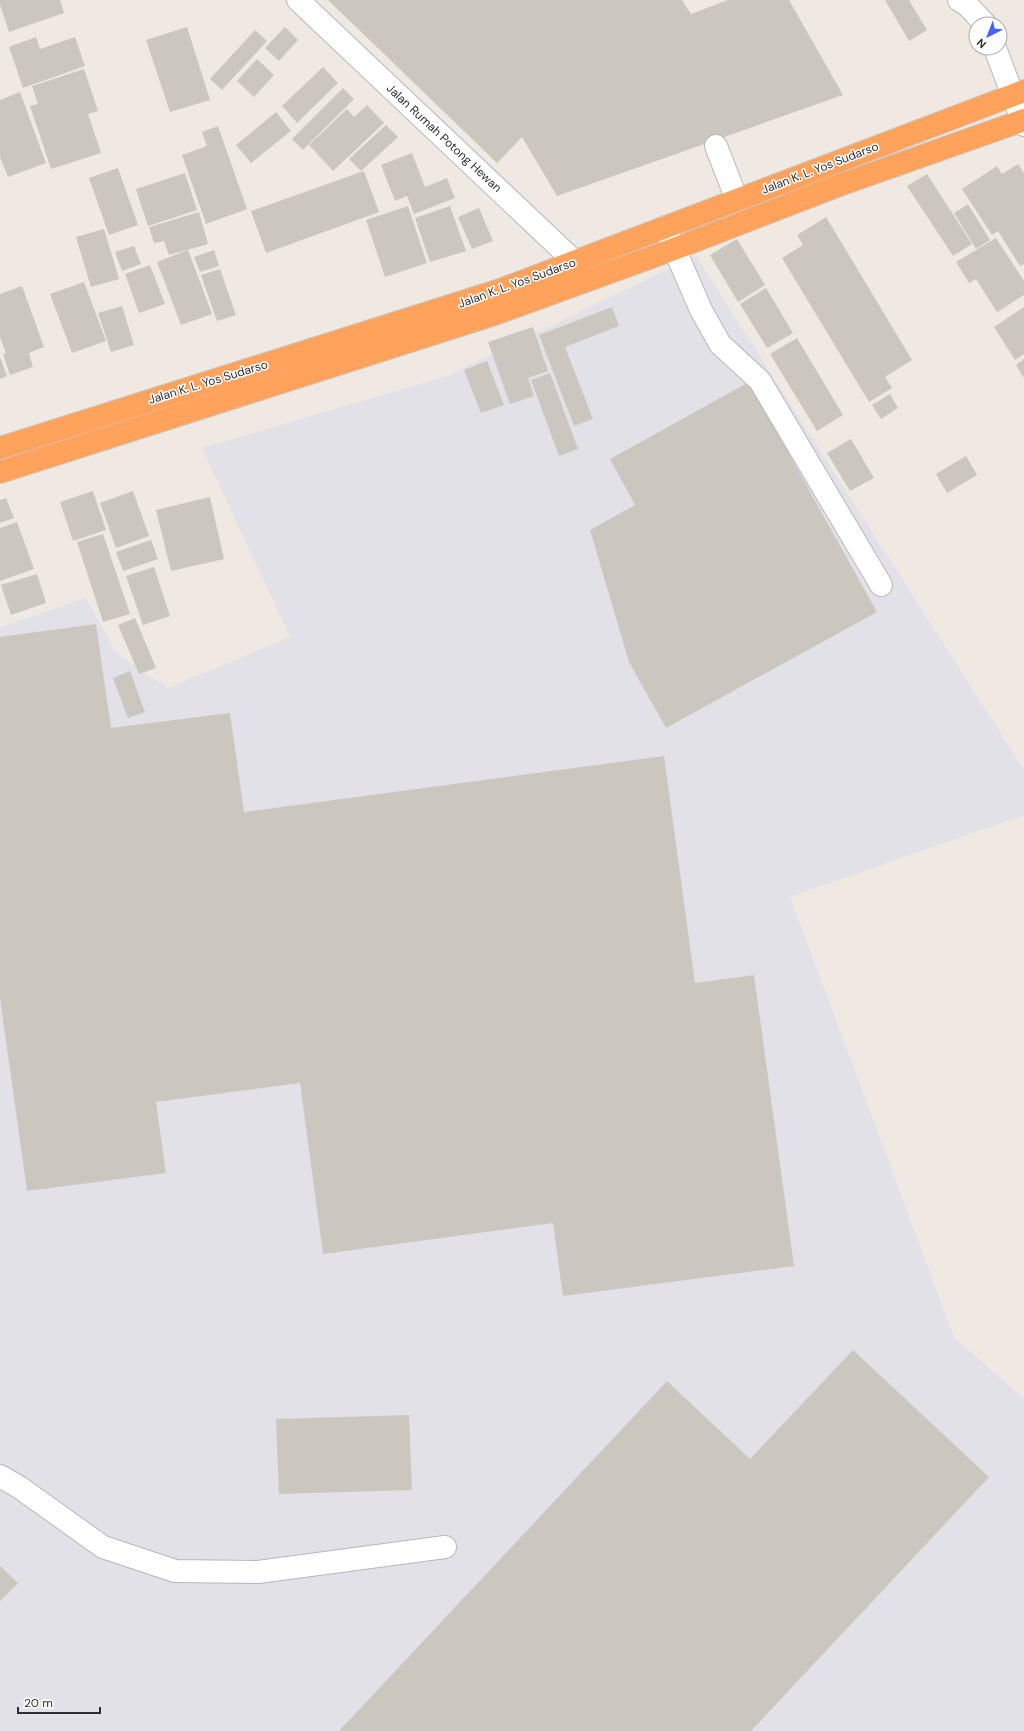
<svg xmlns="http://www.w3.org/2000/svg" width="1024" height="1731" viewBox="0 0 1024 1731" font-family="'DM Sans',sans-serif">
<style>
.industrial{fill:#e3e1e8}
.building{fill:#cbc7bf}
.lines{fill:none;stroke-linecap:round;stroke-linejoin:round}
.minor-casing{stroke:#b4b7c1;stroke-width:24}
.highway-casing{stroke:#c9c9c9;stroke-width:24}
.minor{stroke:#fff;stroke-width:22}
.highway{stroke:#ffa35c;stroke-width:22}
.labels{text-anchor:middle;stroke-width:3;stroke-linejoin:round;paint-order:stroke}
.street-label{font-size:12px;fill:#2e2e2e;stroke:#fff}
</style>
<rect width="100%" height="100%" fill="#efe9e1"/>
<path class="industrial" d="M 696,256 L 1024,770 L 1024,815 L 790,897 L 954,1337 L 1024,1399 L 1024,1731 L 0,1731 L 0,627 L 86,598 L 116,653 L 168,688 L 290,637 L 202,448 L 447,376 Z"/>
<path class="building" d="M 0,0 L 60,0 L 64,13 L 9,32 L 0,5 Z
M 328,0 L 682,0 L 691,14 L 728,0 L 789,0 L 843,95 L 557,196 L 522,137 L 497,163 Z
M 885,0 L 909,0 L 927,30 L 909,41 Z
M 187,27 L 210,100 L 170,112 L 146,40 Z
M 285,27 L 298,40 L 279,61 L 265,48 Z
M 255,30 L 267,41 L 222,90 L 210,79 Z
M 36,37 L 40,49 L 75,37 L 85,66 L 23,88 L 9,47 Z
M 257,59 L 274,75 L 254,97 L 237,81 Z
M 323,67 L 338,83 L 297,123 L 282,106 Z
M 84,69 L 98,111 L 88,114 L 101,153 L 51,169 L 30,106 L 38,104 L 32,86 Z
M 343,88 L 354,99 L 303,150 L 292,139 Z
M 20,92 L 46,163 L 8,177 L 0,157 L 0,100 Z
M 367,105 L 384,123 L 333,171 L 309,145 L 347,109 L 354,117 Z
M 276,112 L 291,131 L 251,163 L 236,145 Z
M 386,125 L 398,137 L 361,171 L 349,159 Z
M 218,126 L 247,209 L 206,224 L 182,155 L 207,146 L 202,132 Z
M 412,153 L 425,187 L 447,178 L 455,198 L 414,214 L 407,196 L 395,201 L 381,165 Z
M 1018,164 L 1024,173 L 1024,264 L 1020,266 L 998,231 L 992,235 L 962,189 L 997,166 L 1002,174 Z
M 118,168 L 138,225 L 109,235 L 89,178 Z
M 364,171 L 379,212 L 266,253 L 251,211 Z
M 185,173 L 197,210 L 148,226 L 136,189 Z
M 927,174 L 972,244 L 953,256 L 907,186 Z
M 968,204 L 990,240 L 976,249 L 954,213 Z
M 408,206 L 427,263 L 385,277 L 366,220 Z
M 450,206 L 466,251 L 430,262 L 415,218 Z
M 479,208 L 493,241 L 472,249 L 458,217 Z
M 199,212 L 208,244 L 169,255 L 164,241 L 154,243 L 149,227 Z
M 826,217 L 912,360 L 885,377 L 892,388 L 869,402 L 782,258 L 803,245 L 797,235 Z
M 104,229 L 119,279 L 91,287 L 76,237 Z
M 996,238 L 1024,281 L 1024,295 L 997,312 L 976,279 L 969,283 L 956,262 Z
M 737,239 L 765,285 L 738,302 L 710,255 Z
M 134,246 L 141,264 L 122,271 L 115,252 Z
M 188,250 L 212,314 L 181,325 L 157,262 Z
M 214,250 L 219,266 L 200,272 L 194,257 Z
M 150,265 L 165,304 L 139,313 L 125,274 Z
M 220,269 L 236,315 L 217,321 L 201,275 Z
M 84,282 L 106,341 L 72,353 L 50,294 Z
M 22,286 L 44,347 L 29,353 L 33,367 L 10,375 L 3,354 L 6,353 L 0,337 L 0,294 Z
M 766,288 L 793,333 L 767,348 L 740,304 Z
M 122,306 L 134,345 L 111,352 L 98,313 Z
M 612,307 L 619,326 L 565,347 L 593,419 L 574,426 L 539,335 Z
M 1024,307 L 1024,354 L 1015,360 L 994,327 Z
M 533,327 L 548,371 L 528,378 L 534,396 L 510,404 L 488,342 Z
M 797,338 L 843,415 L 817,431 L 770,354 Z
M 0,357 L 7,376 L 0,379 Z
M 1024,359 L 1024,378 L 1016,365 Z
M 487,361 L 504,405 L 481,413 L 464,370 Z
M 550,373 L 578,449 L 559,456 L 531,380 Z
M 749,382 L 877,612 L 666,728 L 629,662 L 590,530 L 635,505 L 610,459 Z
M 890,394 L 898,408 L 881,419 L 872,405 Z
M 851,439 L 874,478 L 850,491 L 827,453 Z
M 966,456 L 977,475 L 947,493 L 936,474 Z
M 93,491 L 106,530 L 73,541 L 60,502 Z
M 133,491 L 149,536 L 116,548 L 100,503 Z
M 210,497 L 224,559 L 171,571 L 156,510 Z
M 6,498 L 14,518 L 0,523 L 0,500 Z
M 17,522 L 34,569 L 0,581 L 0,528 Z
M 103,534 L 130,614 L 103,622 L 77,542 Z
M 151,540 L 158,559 L 123,571 L 116,552 Z
M 154,567 L 170,616 L 143,625 L 126,576 Z
M 37,574 L 46,603 L 11,615 L 1,585 Z
M 135,618 L 156,668 L 139,674 L 118,625 Z
M 96,624 L 111,728 L 230,713 L 244,812 L 664,756 L 695,983 L 754,975 L 794,1266 L 563,1296 L 553,1223 L 323,1254 L 300,1083 L 156,1102 L 166,1173 L 27,1191 L 0,998 L 0,637 Z
M 130,671 L 145,712 L 128,718 L 113,678 Z
M 853,1350 L 989,1477 L 751,1731 L 339,1731 L 667,1381 L 750,1459 Z
M 409,1415 L 412,1490 L 279,1494 L 276,1419 Z
M 0,1566 L 18,1583 L 0,1601 Z"/>
<g class="lines">
<defs>
<path id="minor" d="M 298,0 L 575,262 L 583,277
M 959,0 L 967,5 L 985,24
M 995,48 L 1024,125
M 716,146 L 737,200
M 665,227 L 701,310 L 720,344 L 760,381 L 881,585
M 0,1476 L 19,1487 L 103,1547 L 175,1571 L 258,1572 L 445,1547"/>
<path id="highway" d="M 0,448 L 500,290 L 1024,91
M 0,472 L 495,314 L 674,249 L 837,186 L 1024,120"/>
</defs>
<use href="#minor" class="minor-casing"/>
<use href="#highway" class="highway-casing"/>
<use href="#minor" class="minor"/>
<use href="#highway" class="highway"/>
</g>
<g class="labels">
<g class="street-label">
<text transform="translate(444 138) rotate(43)" y="4">Jalan Rumah Potong Hewan</text>
<text transform="translate(820 168) rotate(-21)" y="4">Jalan K. L. Yos Sudarso</text>
<text transform="translate(517 283) rotate(-20)" y="4">Jalan K. L. Yos Sudarso</text>
<text transform="translate(208 382) rotate(-17)" y="4">Jalan K. L. Yos Sudarso</text>
</g>
</g>
<g transform="translate(988 36) rotate(222)"><circle r="19" fill="#ffffff" stroke="#ababab"/>
<path d="M0-3L7 15L0 10L-7 15Z" fill="#4264fb"/>
<text y="-6" font-size="11" font-weight="bold" text-anchor="middle" fill="#2e2e2e">N</text>
</g>
<path d="M18 1707v6h82v-6" fill="none" stroke="#2e2e2e" stroke-width="2"/>
<text x="24" y="1707" font-size="12" fill="#2e2e2e" stroke="#ffffff" stroke-width="3" paint-order="stroke">20 m</text>
</svg>
